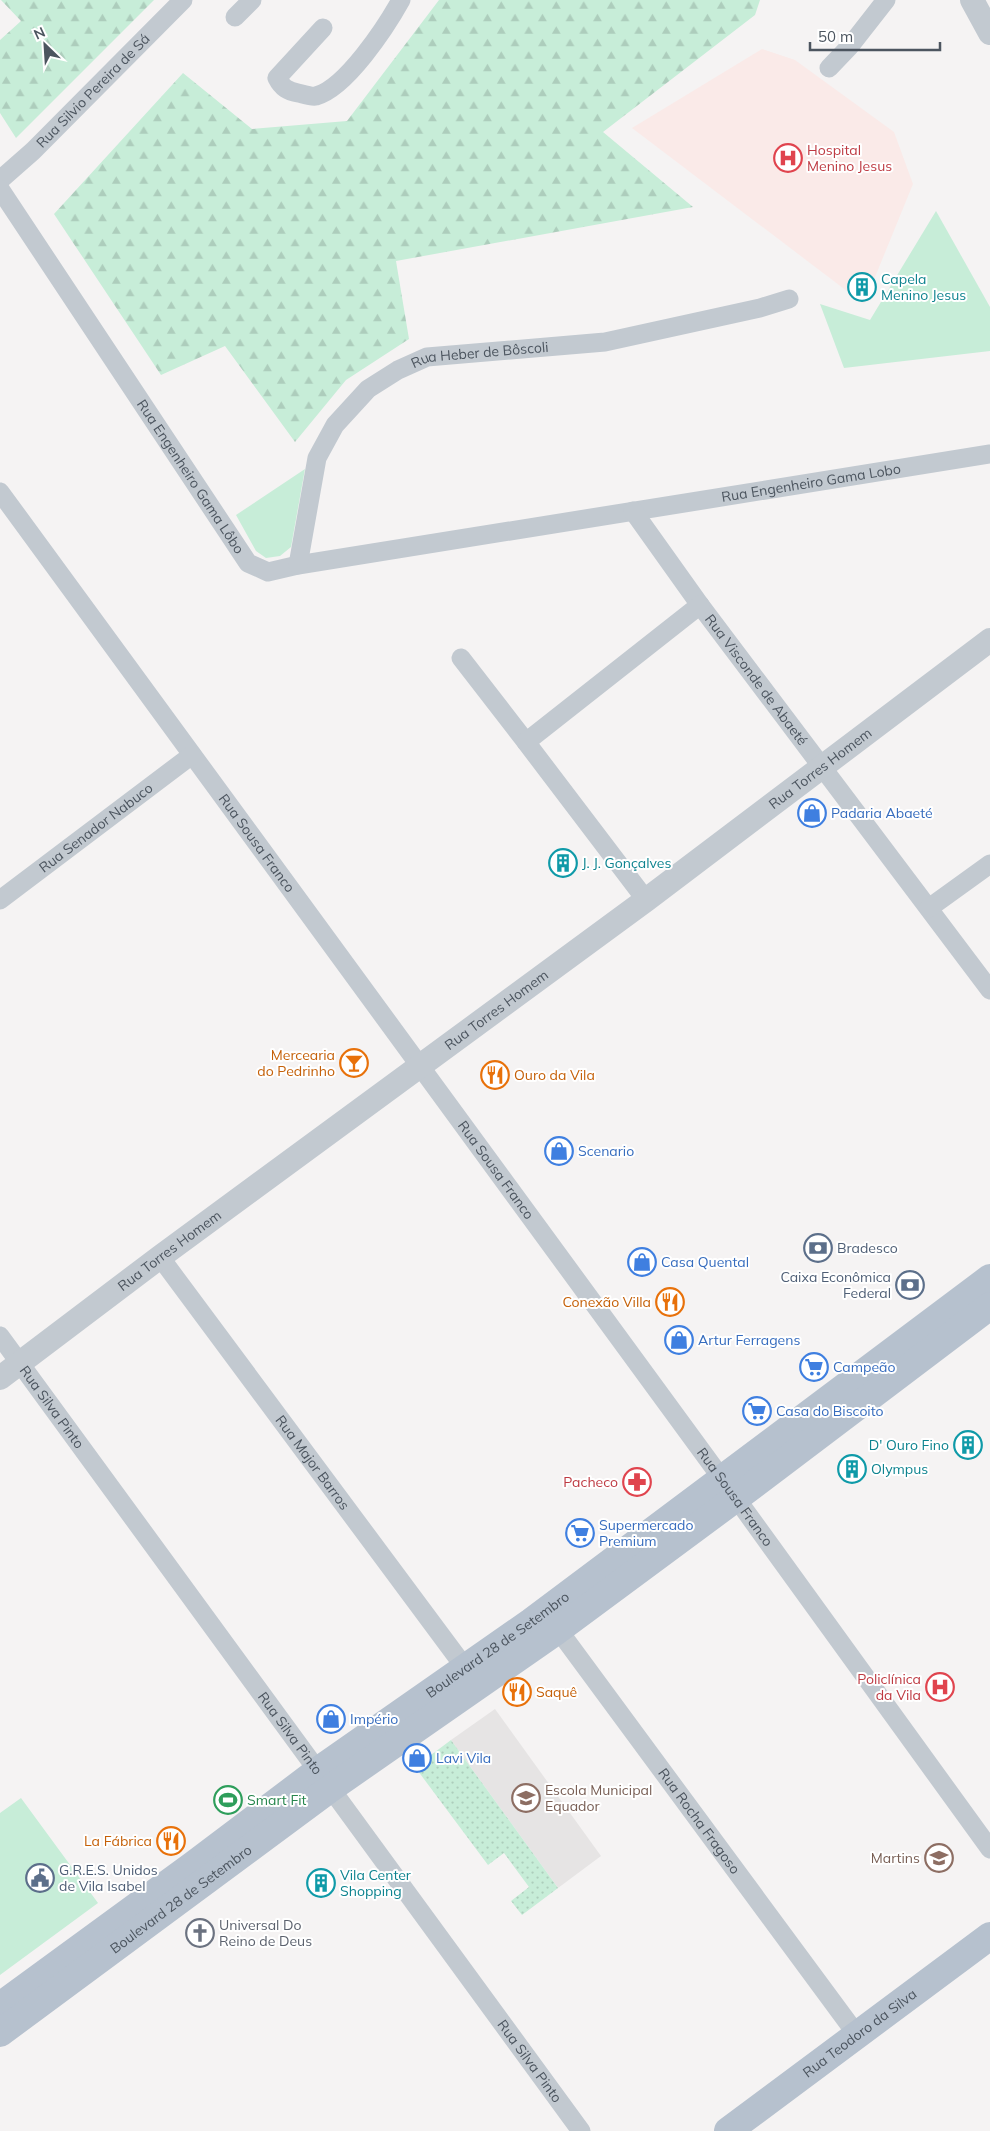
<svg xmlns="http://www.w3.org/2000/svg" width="990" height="2131" viewBox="0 0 990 2131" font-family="Mulish,sans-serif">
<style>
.education{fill:#e6e4e4}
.medical{fill:#faeae8}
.grass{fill:url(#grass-dots)}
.forest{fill:url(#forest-firs)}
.park{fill:#c7edd8}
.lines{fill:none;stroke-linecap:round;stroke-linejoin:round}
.minor{stroke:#c2c9d0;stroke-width:19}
.tertiary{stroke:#c2c9d0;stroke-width:24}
.primary{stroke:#b6c1ce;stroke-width:28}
.labels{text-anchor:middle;stroke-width:4;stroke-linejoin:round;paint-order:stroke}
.street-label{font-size:14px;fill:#4c555f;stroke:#fff}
.health-label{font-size:14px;fill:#be3a42;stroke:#fff;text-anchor:end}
.culture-label{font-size:14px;fill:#0d838f;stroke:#fff;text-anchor:start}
.shop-label{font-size:14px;fill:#366cbe;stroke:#fff;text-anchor:start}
.food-label{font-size:14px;fill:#c56008;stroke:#fff;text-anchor:end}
.service-label{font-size:14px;fill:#4e5e75;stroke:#fff;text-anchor:start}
.education-label{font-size:14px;fill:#785e54;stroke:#fff;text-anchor:start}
.leisure-label{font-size:14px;fill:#27864d;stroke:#fff;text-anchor:start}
.worship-label{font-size:14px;fill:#5b616d;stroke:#fff;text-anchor:start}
</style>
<defs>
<pattern id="grass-dots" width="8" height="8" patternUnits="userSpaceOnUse" patternTransform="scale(1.25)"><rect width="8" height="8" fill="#c7edd8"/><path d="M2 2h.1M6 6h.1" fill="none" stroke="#adcdbc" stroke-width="1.8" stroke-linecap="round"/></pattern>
<pattern id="forest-firs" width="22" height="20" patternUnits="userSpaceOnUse" patternTransform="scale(1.25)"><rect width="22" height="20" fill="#c7edd8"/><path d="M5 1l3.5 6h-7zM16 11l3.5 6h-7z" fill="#adcdbc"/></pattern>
</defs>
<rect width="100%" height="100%" fill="#f5f3f3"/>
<path class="education" d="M 495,1709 L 601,1856 L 558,1888 L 451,1740 Z"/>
<path class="medical" d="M 762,49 L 795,60 L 894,132 L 913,184 L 864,304 L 632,128 Z"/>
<path class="grass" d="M 451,1740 L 558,1888 L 522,1915 L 511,1901 L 529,1887 L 504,1853 L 488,1865 L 415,1767 Z"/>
<path class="forest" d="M 1,0 L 154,0 L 16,138 L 0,113 L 0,40 L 21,21 Z
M 439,0 L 760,0 L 755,15 L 603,132 L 693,207 L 396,261 L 409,339 L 346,380 L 295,442 L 225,346 L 161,375 L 54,214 L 183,73 L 252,129 L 347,121 Z"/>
<path class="park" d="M 936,211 L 990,307 L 990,351 L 844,368 L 820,304 L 870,320 Z
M 305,469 L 291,547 L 280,556 L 266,558 L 256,551 L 236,515 Z
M 21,1798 L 98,1903 L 0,1975 L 0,1813 Z"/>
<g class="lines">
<g class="minor">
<path d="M 235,17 L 252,0"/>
<path d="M 323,28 L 277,78 C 282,88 288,91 298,93 C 303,94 311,97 316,96 C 346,88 386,27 401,0"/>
<path d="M 829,68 L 850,46 L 886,0"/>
<path id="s1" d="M 0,180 L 33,151 L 183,0"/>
<path id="s2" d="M 0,189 L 248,563 L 268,572 L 298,565 L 990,454"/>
<path id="s3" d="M 0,492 L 736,1498 L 990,1849"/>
<path id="s4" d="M 633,511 L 700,605 L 990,990"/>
<path id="s5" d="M 298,565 L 317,458 L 335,425 L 368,389 L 398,370 L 427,357 L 605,342 L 760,308 L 789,299"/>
<path d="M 461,658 L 526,742"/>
<path id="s6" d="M 0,900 L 192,755"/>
<path d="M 646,900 L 526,742 L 700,605"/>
<path d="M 929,908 L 990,864"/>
<path id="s7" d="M 160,1257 L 466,1669"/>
<path id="s8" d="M 0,1336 L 581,2131"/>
<path id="s9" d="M 545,1626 L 565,1639 L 857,2035"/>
</g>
<g class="tertiary">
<path d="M 972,0 L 990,33"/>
<path id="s10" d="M 0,1378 L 160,1257 L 646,900 L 990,640"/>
</g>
<g class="primary">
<path id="s11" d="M 0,2006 L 193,1865 L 319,1770 L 531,1622 L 990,1278"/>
<path id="s12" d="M 0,2033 L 331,1788 L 555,1632 L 736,1498 L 990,1306"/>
<path id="s13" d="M 728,2131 L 990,1936"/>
</g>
</g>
<defs>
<symbol id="hospital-ring" viewBox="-11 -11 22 22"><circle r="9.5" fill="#fff" stroke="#e0444e" stroke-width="1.5"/><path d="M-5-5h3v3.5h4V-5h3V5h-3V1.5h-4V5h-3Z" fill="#e0444e"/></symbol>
<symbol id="building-ring" viewBox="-11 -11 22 22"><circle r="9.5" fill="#fff" stroke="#0f9aa8" stroke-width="1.5"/><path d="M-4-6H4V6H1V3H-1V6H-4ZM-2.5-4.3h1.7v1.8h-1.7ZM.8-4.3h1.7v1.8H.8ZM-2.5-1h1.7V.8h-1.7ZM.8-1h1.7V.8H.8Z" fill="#0f9aa8"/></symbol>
<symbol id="shop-ring" viewBox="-11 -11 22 22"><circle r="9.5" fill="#fff" stroke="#3f7fe0" stroke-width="1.5"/><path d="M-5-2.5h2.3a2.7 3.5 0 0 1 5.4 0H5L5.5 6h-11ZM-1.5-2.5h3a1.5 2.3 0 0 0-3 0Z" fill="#3f7fe0"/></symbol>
<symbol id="bar-ring" viewBox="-11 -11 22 22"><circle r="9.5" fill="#fff" stroke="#e8710a" stroke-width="1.5"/><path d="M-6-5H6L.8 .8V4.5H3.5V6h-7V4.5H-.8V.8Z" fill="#e8710a"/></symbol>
<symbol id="restaurant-ring" viewBox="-11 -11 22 22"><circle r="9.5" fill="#fff" stroke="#e8710a" stroke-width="1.5"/><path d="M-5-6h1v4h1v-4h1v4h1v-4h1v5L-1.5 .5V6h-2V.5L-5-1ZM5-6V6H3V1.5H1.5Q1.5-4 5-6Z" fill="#e8710a"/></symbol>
<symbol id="bank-ring" viewBox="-11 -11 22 22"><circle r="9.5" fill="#fff" stroke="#5c6f8a" stroke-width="1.5"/><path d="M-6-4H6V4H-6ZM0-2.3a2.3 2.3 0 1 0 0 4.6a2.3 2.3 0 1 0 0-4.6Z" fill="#5c6f8a"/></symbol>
<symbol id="supermarket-ring" viewBox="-11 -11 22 22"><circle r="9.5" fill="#fff" stroke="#3f7fe0" stroke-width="1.5"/><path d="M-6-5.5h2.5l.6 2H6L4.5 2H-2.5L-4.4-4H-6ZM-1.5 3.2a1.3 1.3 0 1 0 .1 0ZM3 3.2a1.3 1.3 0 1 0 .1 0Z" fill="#3f7fe0"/></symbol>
<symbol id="pharmacy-ring" viewBox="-11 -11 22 22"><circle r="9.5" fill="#fff" stroke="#e0444e" stroke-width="1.5"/><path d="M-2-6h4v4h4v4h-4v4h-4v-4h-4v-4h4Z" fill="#e0444e"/></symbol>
<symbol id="school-ring" viewBox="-11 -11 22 22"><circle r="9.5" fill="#fff" stroke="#8d6e63" stroke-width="1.5"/><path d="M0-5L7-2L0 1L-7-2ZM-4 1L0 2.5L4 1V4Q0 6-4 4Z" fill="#8d6e63"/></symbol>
<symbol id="stadium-ring" viewBox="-11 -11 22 22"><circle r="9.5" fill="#fff" stroke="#2e9e5b" stroke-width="1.5"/><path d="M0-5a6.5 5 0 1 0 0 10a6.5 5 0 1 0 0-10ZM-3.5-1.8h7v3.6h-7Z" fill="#2e9e5b"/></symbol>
<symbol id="civic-ring" viewBox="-11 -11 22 22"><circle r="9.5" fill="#fff" stroke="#5c6f8a" stroke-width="1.5"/><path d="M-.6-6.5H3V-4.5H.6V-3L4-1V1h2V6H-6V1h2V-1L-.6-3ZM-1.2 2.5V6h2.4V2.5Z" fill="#5c6f8a"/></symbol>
<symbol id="church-ring" viewBox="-11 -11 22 22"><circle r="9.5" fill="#fff" stroke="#6b7280" stroke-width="1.5"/><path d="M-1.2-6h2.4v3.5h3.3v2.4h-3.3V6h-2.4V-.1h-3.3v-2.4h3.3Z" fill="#6b7280"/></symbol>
</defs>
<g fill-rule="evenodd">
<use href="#hospital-ring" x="772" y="142" width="32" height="32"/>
<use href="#building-ring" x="846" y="271" width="32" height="32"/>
<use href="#shop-ring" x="796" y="797" width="32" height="32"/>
<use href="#building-ring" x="547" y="847" width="32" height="32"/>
<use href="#bar-ring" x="338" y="1047" width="32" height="32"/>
<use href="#restaurant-ring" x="479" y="1059" width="32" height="32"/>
<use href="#shop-ring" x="543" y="1135" width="32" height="32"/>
<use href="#bank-ring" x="802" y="1232" width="32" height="32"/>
<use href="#shop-ring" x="626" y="1246" width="32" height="32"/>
<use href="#bank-ring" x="894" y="1269" width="32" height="32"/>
<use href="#restaurant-ring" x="654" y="1286" width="32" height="32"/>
<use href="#shop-ring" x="663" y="1324" width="32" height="32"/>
<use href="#supermarket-ring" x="798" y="1351" width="32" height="32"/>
<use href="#supermarket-ring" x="741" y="1395" width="32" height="32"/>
<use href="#building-ring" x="952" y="1429" width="32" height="32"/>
<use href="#building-ring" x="836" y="1453" width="32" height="32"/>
<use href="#pharmacy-ring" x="621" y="1466" width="32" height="32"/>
<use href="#supermarket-ring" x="564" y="1517" width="32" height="32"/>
<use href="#hospital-ring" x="924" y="1671" width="32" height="32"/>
<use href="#restaurant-ring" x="501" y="1676" width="32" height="32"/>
<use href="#shop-ring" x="315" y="1703" width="32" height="32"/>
<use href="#shop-ring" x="401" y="1742" width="32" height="32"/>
<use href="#school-ring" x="510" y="1782" width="32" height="32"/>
<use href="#stadium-ring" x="212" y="1784" width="32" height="32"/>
<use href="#restaurant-ring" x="155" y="1825" width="32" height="32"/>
<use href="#school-ring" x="923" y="1842" width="32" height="32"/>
<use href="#civic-ring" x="24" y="1862" width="32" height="32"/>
<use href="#building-ring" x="305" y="1867" width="32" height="32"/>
<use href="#church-ring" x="184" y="1917" width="32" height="32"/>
</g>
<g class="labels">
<g class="street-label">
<text dy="5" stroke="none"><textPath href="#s1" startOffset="129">Rua Silvio Pereira de Sá</textPath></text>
<text dy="5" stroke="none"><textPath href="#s5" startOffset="315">Rua Heber de Bôscoli</textPath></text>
<text dy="5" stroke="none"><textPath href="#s2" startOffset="345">Rua Engenheiro Gama Lôbo</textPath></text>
<text dy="5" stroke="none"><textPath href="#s2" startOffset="1021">Rua Engenheiro Gama Lobo</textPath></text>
<text dy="5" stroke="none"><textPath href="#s4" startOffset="209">Rua Visconde de Abaeté</textPath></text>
<text dy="5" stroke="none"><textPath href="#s10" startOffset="1022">Rua Torres Homem</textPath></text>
<text dy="5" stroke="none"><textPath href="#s6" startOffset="120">Rua Senador Nabuco</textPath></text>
<text dy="5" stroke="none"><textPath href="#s3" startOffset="435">Rua Sousa Franco</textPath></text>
<text dy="5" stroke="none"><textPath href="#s10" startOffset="618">Rua Torres Homem</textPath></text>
<text dy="5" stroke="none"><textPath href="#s3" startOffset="840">Rua Sousa Franco</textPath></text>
<text dy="5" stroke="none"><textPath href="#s10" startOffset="212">Rua Torres Homem</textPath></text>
<text dy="5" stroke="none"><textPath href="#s8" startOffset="88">Rua Silva Pinto</textPath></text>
<text dy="5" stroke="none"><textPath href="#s7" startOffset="256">Rua Major Barros</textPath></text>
<text dy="5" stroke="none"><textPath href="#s3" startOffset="1245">Rua Sousa Franco</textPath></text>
<text dy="5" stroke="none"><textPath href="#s11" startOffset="615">Boulevard 28 de Setembro</textPath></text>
<text dy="5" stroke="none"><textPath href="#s8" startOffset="492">Rua Silva Pinto</textPath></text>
<text dy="5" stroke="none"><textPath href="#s9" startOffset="250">Rua Rocha Fragoso</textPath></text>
<text dy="5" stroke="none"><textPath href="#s12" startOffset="225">Boulevard 28 de Setembro</textPath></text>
<text dy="5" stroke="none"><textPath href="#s13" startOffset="164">Rua Teodoro da Silva</textPath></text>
<text dy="5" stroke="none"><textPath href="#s8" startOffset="898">Rua Silva Pinto</textPath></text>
</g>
<g class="health-label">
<text x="807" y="155" text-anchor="start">Hospital<tspan x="807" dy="16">Menino Jesus</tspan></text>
<text x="618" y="1487">Pacheco</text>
<text x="921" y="1684">Policlínica<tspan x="921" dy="16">da Vila</tspan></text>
</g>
<g class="culture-label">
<text x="881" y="284">Capela<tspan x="881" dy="16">Menino Jesus</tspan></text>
<text x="582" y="868">J. J. Gonçalves</text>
<text x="949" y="1450" text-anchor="end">D' Ouro Fino</text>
<text x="871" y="1474">Olympus</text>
<text x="340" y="1880">Vila Center<tspan x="340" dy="16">Shopping</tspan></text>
</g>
<g class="shop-label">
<text x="831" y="818">Padaria Abaeté</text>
<text x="578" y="1156">Scenario</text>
<text x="661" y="1267">Casa Quental</text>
<text x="698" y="1345">Artur Ferragens</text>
<text x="833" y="1372">Campeão</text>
<text x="776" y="1416">Casa do Biscoito</text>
<text x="599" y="1530">Supermercado<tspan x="599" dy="16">Premium</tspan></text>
<text x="350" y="1724">Império</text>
<text x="436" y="1763">Lavi Vila</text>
</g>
<g class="food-label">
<text x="335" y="1060">Mercearia<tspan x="335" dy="16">do Pedrinho</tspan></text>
<text x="514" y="1080" text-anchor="start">Ouro da Vila</text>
<text x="651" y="1307">Conexão Villa</text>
<text x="536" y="1697" text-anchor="start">Saquê</text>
<text x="152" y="1846">La Fábrica</text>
</g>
<g class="service-label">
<text x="837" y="1253">Bradesco</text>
<text x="891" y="1282" text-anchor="end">Caixa Econômica<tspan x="891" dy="16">Federal</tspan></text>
<text x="59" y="1875">G.R.E.S. Unidos<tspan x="59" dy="16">de Vila Isabel</tspan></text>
</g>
<g class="education-label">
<text x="545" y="1795">Escola Municipal<tspan x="545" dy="16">Equador</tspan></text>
<text x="920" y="1863" text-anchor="end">Martins</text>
</g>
<g class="leisure-label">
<text x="247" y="1805">Smart Fit</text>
</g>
<g class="worship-label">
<text x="219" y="1930">Universal Do<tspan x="219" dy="16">Reino de Deus</tspan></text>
</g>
</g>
<g transform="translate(45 45) rotate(335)" stroke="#ffffff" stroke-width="4" paint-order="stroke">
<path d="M0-4L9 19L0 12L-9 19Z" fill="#4c555f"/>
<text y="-8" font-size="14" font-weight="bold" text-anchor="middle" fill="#4c555f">N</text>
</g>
<path d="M810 42v8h130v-8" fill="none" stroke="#4c555f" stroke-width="2.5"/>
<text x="818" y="42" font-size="15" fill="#4c555f" stroke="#ffffff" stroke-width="4" paint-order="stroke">50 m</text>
</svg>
